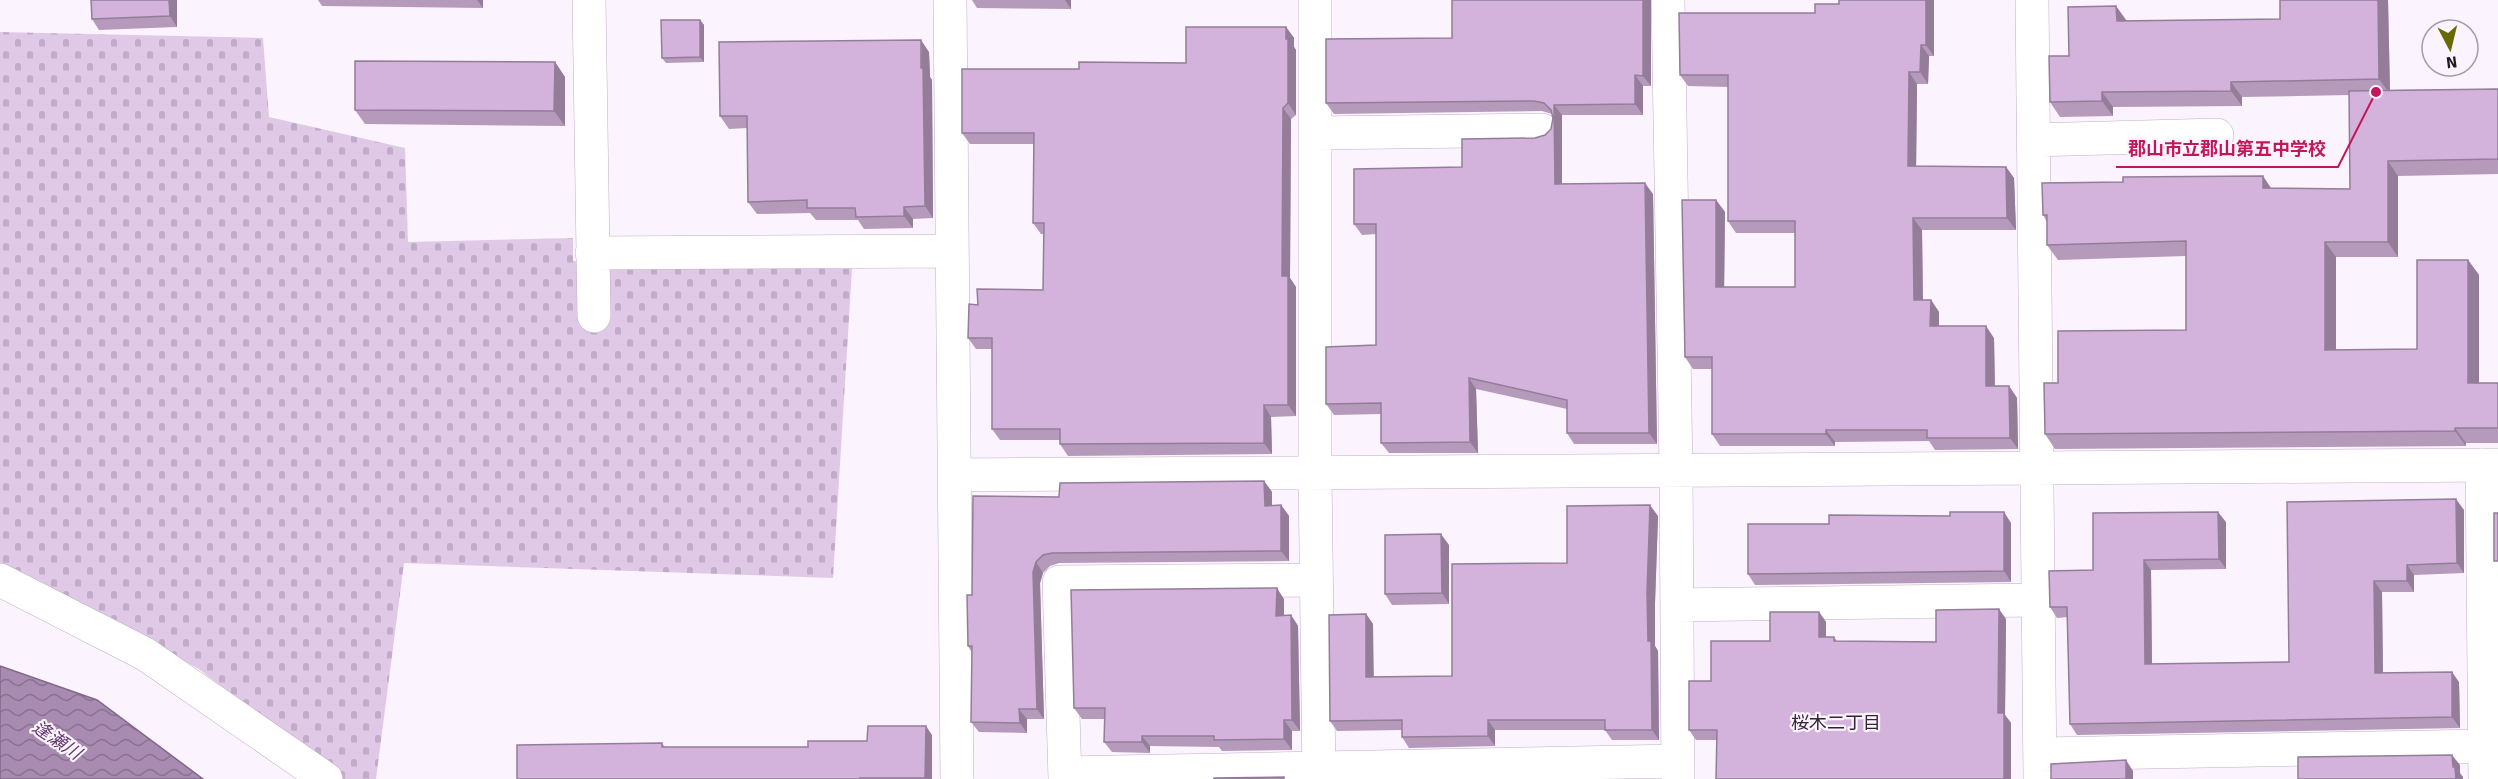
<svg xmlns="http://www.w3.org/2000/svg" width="2498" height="779" viewBox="0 0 2498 779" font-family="Signika,'Noto Sans JP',sans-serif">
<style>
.cemetery{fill:url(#cemetery-stones)}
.water{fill:url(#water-waves);stroke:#806986;stroke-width:1.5}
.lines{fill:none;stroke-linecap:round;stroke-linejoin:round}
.minor-casing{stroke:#c1afc5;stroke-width:34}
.minor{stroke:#fff;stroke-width:33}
.wall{fill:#b59abc}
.shaded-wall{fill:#947d99}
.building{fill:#d3b3db;stroke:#947d99;stroke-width:1.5}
.labels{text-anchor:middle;stroke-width:4.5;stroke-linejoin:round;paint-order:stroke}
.neighbourhood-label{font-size:18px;fill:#322435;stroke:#fbf3fd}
.water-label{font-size:18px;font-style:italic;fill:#5f3769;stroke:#fbf3fd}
.leader{fill:none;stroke:#c2185b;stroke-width:2}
.callout-dot{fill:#c2185b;stroke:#fbf3fd;stroke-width:2}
.callout-label{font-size:18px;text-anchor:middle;font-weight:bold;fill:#c2185b;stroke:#fbf3fd;stroke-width:4.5;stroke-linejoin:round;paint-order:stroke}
</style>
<defs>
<pattern id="cemetery-stones" width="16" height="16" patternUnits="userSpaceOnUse" patternTransform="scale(1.5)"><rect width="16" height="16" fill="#e0c9e7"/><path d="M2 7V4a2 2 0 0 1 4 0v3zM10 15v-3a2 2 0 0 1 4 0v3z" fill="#c0acc6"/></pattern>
<pattern id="water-waves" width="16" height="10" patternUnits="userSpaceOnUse" patternTransform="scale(1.5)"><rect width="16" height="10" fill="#a98bb1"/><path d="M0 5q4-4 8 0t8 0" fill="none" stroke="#897190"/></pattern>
</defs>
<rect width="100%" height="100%" fill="#fbf3fd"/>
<path class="cemetery" d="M 0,32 L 263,38 L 269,117 L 405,148 L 408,242 L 573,238 L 573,261 L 852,269 L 833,578 L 404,563 L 376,779 L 338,779 L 199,669 L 92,611 L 0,568 Z"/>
<path class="water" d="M 0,666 L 97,700 L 203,779 L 0,779 Z"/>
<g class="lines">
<defs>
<path id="minor" d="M 589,0 L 594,316
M 950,0 L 957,779
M 1315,0 L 1315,473 L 1319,779
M 1668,0 L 1676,469 L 1678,779
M 2032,0 L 2040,779
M 1316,133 L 1542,130
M 2033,140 L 2217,135
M 592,253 L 951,251
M 2482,465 L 2485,779
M 956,475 L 2498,465
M 0,580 L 145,654 L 326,779
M 1677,605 L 2038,600
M 2040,754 L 2485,746
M 1065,773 L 1678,761
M 1065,779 L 1059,582 L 1316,580"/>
</defs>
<use href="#minor" class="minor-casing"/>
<use href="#minor" class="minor"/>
</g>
<path class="wall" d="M 177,0 L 177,27 L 99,30 L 92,19 Z
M 318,0 L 483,0 L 483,8 L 322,6 Z
M 972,0 L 1071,0 L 1071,9 L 977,8 Z
M 1651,0 L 1651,86 L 1643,86 L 1643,115 L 1562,115 L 1562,184 L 1653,194 L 1657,444 L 1574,444 L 1567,433 L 1567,409 L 1476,389 L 1478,453 L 1389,453 L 1381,443 L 1381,414 L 1334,415 L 1326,404 L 1376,345 L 1376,234 L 1362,235 L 1354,224 L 1462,167 L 1545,135 L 1551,129 L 1553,118 L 1552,114 L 1542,111 L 1334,114 L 1326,103 L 1452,38 Z
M 1839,0 L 1934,0 L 1934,56 L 1929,56 L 1928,84 L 1917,84 L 1916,166 L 2006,167 L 2014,178 L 2016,230 L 1922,230 L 1923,300 L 1931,300 L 1939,312 L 1939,326 L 1994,338 L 1995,386 L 2009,386 L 2017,398 L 2018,449 L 1935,450 L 1929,441 L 1835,442 L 1835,446 L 1720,446 L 1712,434 L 1712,369 L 1693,369 L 1685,357 L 1716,200 L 1725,212 L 1724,287 L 1795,287 L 1795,233 L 1736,233 L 1728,221 L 1728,87 L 1688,86 L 1680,75 L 1815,13 L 1839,4 Z
M 2388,0 L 2390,90 L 2498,89 L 2498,174 L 2398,176 L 2398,257 L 2336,257 L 2336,350 L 2417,349 L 2468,260 L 2479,275 L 2479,383 L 2498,383 L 2498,443 L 2466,443 L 2466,446 L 2055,449 L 2045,434 L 2058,383 L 2186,330 L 2186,256 L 2058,260 L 2047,245 L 2047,222 L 2043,215 L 2271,188 L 2350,189 L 2349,95 L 2242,97 L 2242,106 L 2113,107 L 2113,116 L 2060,117 L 2050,102 L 2069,56 L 2116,6 L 2127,21 L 2280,19 Z
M 700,20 L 704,25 L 704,62 L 666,63 L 662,58 Z
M 1286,27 L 1294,38 L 1294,47 L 1296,50 L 1296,115 L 1291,119 L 1290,278 L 1296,287 L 1296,416 L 1271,417 L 1272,454 L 1068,456 L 1060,444 L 1060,440 L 1000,440 L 992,429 L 992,349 L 976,349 L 968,338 L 978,305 L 1043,290 L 1044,234 L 1041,234 L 1033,223 L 1034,144 L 970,144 L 962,133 L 1079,69 L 1186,63 Z
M 929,52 L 930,77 L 932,80 L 933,218 L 913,219 L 913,228 L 864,229 L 858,220 L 816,220 L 810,213 L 757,214 L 748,202 L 747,128 L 729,129 L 720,116 Z
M 555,62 L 565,77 L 565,126 L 365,124 L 355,110 Z
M 1264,481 L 1272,492 L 1272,505 L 1281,505 L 1289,516 L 1289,561 L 1059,563 L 1050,566 L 1043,573 L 1040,583 L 1044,719 L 1027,719 L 1027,733 L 979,732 L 971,722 L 972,653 L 968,646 L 972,595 L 1059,497 Z
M 2287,502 L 2464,510 L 2464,573 L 2414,575 L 2414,592 L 2382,592 L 2383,673 L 2459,682 L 2460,728 L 2077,735 L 2070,724 L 2067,617 L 2057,618 L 2050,607 L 2093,570 L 2226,522 L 2226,569 L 2151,570 L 2152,664 L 2289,662 Z
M 1658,516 L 1655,603 L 1655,646 L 1658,651 L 1659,740 L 1612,740 L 1605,730 L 1495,730 L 1495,746 L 1409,748 L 1402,737 L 1402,730 L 1337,731 L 1330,721 L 1366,614 L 1373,624 L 1373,677 L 1452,676 L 1567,563 Z
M 2011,523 L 2011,582 L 1755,585 L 1748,574 L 1829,524 Z
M 1449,545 L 1449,604 L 1392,605 L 1385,594 Z
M 1284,599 L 1284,616 L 1291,615 L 1298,626 L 1300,731 L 1292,731 L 1292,750 L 1222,751 L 1219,747 L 1150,746 L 1150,753 L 1112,752 L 1104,742 L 1105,719 L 1082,719 L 1074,708 Z
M 1819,612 L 1826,622 L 1826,637 L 1834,637 L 1837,641 L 1936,642 L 2006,619 L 2005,715 L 2011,723 L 2011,779 L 1716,779 L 1717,740 L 1696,740 L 1689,730 L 1711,681 L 1770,641 Z
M 932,735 L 932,779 L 517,779 L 662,743 L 665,747 L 808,747 L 867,741 Z"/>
<path class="shaded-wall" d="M 169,0 L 177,0 L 177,27 L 170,16 Z
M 477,0 L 483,0 L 483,8 Z
M 1065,0 L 1071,0 L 1071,9 Z
M 1643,0 L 1651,0 L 1651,86 L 1643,76 Z
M 1926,0 L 1934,0 L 1934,56 L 1926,45 Z
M 2378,0 L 2388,0 L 2390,94 L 2379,79 Z
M 2116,6 L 2127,22 L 2117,21 Z
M 700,20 L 704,25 L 704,62 L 700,57 Z
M 1286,27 L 1294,38 L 1294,47 L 1296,50 L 1296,115 L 1288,103 Z
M 921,40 L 929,52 L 930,77 L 932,80 L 933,218 L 925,206 Z
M 1921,45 L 1929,56 L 1928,84 L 1920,72 Z
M 555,62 L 565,77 L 565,126 L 554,111 Z
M 1909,72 L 1917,84 L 1916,177 L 1908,166 Z
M 1635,75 L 1643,86 L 1643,115 L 1635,104 Z
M 2231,82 L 2242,97 L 2242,106 L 2231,91 Z
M 2102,92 L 2113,107 L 2113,116 L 2102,101 Z
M 1554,105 L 1562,115 L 1562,195 L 1555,184 Z
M 1283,108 L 1291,119 L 1290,278 L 1296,287 L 1296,416 L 1288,405 L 1282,276 Z
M 2388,161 L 2398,176 L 2398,257 L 2388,242 Z
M 2006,167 L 2014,178 L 2016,230 L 2007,218 Z
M 2263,176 L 2273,191 L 2263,188 Z
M 1645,183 L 1653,194 L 1657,444 L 1649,433 Z
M 1716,200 L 1725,212 L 1724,299 L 1716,287 Z
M 904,207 L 913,219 L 913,228 L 904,216 Z
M 1913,218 L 1922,230 L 1923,312 L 1914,300 Z
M 2325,242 L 2336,257 L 2336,365 L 2325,350 Z
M 2468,260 L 2479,275 L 2479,398 L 2468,383 Z
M 1931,300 L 1939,312 L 1939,338 L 1930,326 Z
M 1986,326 L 1994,338 L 1995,398 L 1986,386 Z
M 1469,378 L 1476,389 L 1478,453 L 1470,442 Z
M 2009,386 L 2017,398 L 2018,449 L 2010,438 Z
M 1264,405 L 1271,417 L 1272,454 L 1264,443 Z
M 2455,428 L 2466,443 L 2466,446 L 2455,431 Z
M 1826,430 L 1835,442 L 1835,446 L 1826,434 Z
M 1264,481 L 1272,492 L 1272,516 L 1265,506 Z
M 2456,499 L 2464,510 L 2464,573 L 2457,563 Z
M 1281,505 L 1289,516 L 1289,561 L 1281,551 Z
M 1650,505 L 1658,516 L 1655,603 L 1655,646 L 1658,651 L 1659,740 L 1652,730 L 1648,641 L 1647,593 Z
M 2004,512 L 2011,523 L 2011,582 L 2004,571 Z
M 2218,512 L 2226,522 L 2226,569 L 2219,559 Z
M 1441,534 L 1449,545 L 1449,604 L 1442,593 Z
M 2144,560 L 2151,570 L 2152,675 L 2145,664 Z
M 1036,562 L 1043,573 L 1040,583 L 1044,719 L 1037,709 L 1033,572 Z
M 2407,565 L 2414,575 L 2414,592 L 2407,581 Z
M 2374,581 L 2382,592 L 2383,683 L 2375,673 Z
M 1277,588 L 1284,599 L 1284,626 L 1276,616 Z
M 1999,609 L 2006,619 L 2005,715 L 2011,723 L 2011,779 L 2004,779 L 1998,713 Z
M 1819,612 L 1826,622 L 1826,648 L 1819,637 Z
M 1366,614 L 1373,624 L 1374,687 L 1366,677 Z
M 1291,615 L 1298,626 L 1300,731 L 1292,720 Z
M 2452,672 L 2459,682 L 2460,728 L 2452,717 Z
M 1019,709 L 1027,719 L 1027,733 L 1020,723 Z
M 1284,720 L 1292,731 L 1292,750 L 1284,739 Z
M 1488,720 L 1495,730 L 1495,746 L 1488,736 Z
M 926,726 L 932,735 L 932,779 L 926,779 L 925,778 Z
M 1142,736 L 1150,746 L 1150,753 L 1142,742 Z
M 2452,755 L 2460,765 L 2460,773 L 2463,777 L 2463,779 L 2456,779 L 2453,767 Z
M 2126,760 L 2133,771 L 2133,779 L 2126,779 Z"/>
<path class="building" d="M 91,0 L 169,0 L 170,16 L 92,19 Z
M 1452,0 L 1643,0 L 1643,76 L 1635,75 L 1635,104 L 1554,105 L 1555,184 L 1645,183 L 1649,433 L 1567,433 L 1567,400 L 1469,378 L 1470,442 L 1381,443 L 1381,403 L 1326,404 L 1326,347 L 1376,345 L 1376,224 L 1354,224 L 1354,169 L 1462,167 L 1462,139 L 1535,138 L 1545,135 L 1551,129 L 1553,118 L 1551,110 L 1544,103 L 1534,101 L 1326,103 L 1326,39 L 1452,38 Z
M 1839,0 L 1926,0 L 1926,45 L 1921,45 L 1920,72 L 1909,72 L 1908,166 L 2006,167 L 2007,218 L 1913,218 L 1914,300 L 1931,300 L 1930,326 L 1986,326 L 1986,386 L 2009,386 L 2010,438 L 1927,438 L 1927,430 L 1826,430 L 1826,434 L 1712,434 L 1712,357 L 1685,357 L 1682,200 L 1716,200 L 1716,287 L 1795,287 L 1795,221 L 1728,221 L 1728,75 L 1680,75 L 1679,13 L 1815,13 L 1815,4 L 1839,4 Z
M 2280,0 L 2378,0 L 2379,79 L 2231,82 L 2231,91 L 2102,92 L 2102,101 L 2050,102 L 2049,56 L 2069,56 L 2068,7 L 2116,6 L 2117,21 L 2280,19 Z
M 661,20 L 700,20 L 700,57 L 662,58 Z
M 1186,27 L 1286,27 L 1286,39 L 1288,39 L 1288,103 L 1283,108 L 1282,276 L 1288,276 L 1288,405 L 1264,405 L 1264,443 L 1060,444 L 1060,429 L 992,429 L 992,338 L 968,338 L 969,304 L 978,305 L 977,289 L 1043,290 L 1044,223 L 1033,223 L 1034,133 L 962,133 L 962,69 L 1079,69 L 1079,62 L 1186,63 Z
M 921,40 L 921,68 L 923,68 L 925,206 L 904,207 L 904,216 L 856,217 L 855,208 L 807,208 L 807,200 L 748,202 L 747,116 L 720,116 L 719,42 Z
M 355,61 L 555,62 L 554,111 L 355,110 Z
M 2498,89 L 2498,159 L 2388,161 L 2388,242 L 2325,242 L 2325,350 L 2417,349 L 2417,260 L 2468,260 L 2468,383 L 2498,383 L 2498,428 L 2455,428 L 2455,431 L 2045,434 L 2044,383 L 2058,383 L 2058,331 L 2186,330 L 2186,241 L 2047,245 L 2047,215 L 2043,215 L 2042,183 L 2123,182 L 2123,177 L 2263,176 L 2263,188 L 2350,189 L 2349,91 Z
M 1264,481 L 1265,506 L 1281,505 L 1281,551 L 1052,553 L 1043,555 L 1036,562 L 1033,572 L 1037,709 L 1019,709 L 1020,723 L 971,722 L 972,646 L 968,646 L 967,595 L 972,595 L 973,496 L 1059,497 L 1060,483 Z
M 2456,499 L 2457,563 L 2407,565 L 2407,581 L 2374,581 L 2375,673 L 2452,672 L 2452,717 L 2070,724 L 2067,607 L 2050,607 L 2049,571 L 2093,570 L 2093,513 L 2218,512 L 2219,559 L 2144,560 L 2145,664 L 2289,662 L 2287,502 Z
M 1650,505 L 1647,593 L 1648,641 L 1651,641 L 1652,730 L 1605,730 L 1605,720 L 1488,720 L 1488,736 L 1402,737 L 1402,720 L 1330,721 L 1329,615 L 1366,614 L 1366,677 L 1452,676 L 1452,564 L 1567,563 L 1567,506 Z
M 1950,512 L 2004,512 L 2004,571 L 1748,574 L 1748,524 L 1829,524 L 1829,515 L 1950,516 Z
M 2494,513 L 2498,513 L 2498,561 L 2494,561 Z
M 1441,534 L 1442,593 L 1385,594 L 1385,535 Z
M 1277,588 L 1276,616 L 1291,615 L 1292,720 L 1284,720 L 1284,739 L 1214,740 L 1214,736 L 1142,736 L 1142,742 L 1104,742 L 1105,708 L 1074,708 L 1071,590 Z
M 1999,609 L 1998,713 L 2004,713 L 2004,779 L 1716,779 L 1717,730 L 1689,730 L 1689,681 L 1711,681 L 1711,641 L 1770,641 L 1770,612 L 1819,612 L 1819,637 L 1834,637 L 1834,641 L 1936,642 L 1936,610 Z
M 868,726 L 926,726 L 925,778 L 860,778 L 860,779 L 517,779 L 517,745 L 662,743 L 662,747 L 808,747 L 808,741 L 867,741 Z
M 2452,755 L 2453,767 L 2455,767 L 2456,779 L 2298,779 L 2298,757 Z
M 2126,760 L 2126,779 L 2051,779 L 2051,764 Z
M 1284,777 L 1284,779 L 1214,779 L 1214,778 Z"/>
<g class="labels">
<g class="neighbourhood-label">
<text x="1836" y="729">桜木二丁目</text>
</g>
<g class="water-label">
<text transform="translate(57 740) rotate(34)" y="6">逢瀬川</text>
</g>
</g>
<path class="leader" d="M2376 92L2338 167H2116"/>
<circle class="callout-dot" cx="2376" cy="92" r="6"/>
<g class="callout-label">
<text x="2227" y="155">郡山市立郡山第五中学校</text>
</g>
<g transform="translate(2450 48) rotate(173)"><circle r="28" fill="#fbf3fd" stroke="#a49ca6" stroke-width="1.5"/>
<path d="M0-4.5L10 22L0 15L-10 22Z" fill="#696802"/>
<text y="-9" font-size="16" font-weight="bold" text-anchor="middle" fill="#211a23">N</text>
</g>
</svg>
